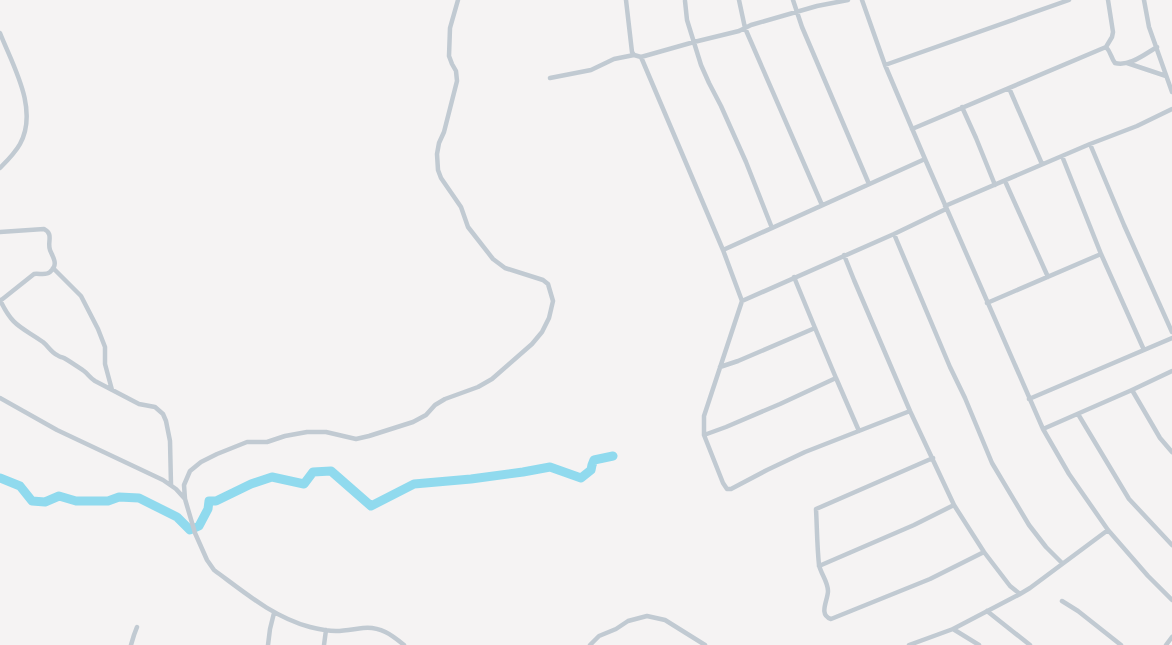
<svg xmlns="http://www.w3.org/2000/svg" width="1172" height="645" viewBox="0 0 1172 645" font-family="Roboto,sans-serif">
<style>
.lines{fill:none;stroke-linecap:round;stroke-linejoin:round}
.river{stroke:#90daee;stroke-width:9}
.street{stroke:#c1cad2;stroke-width:4.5}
</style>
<rect width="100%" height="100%" fill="#f5f3f3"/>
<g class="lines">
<path class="river" d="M 0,478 L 20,486 L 32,501 L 45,502 L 59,496 L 76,501 L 108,501 L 119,497 L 139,498 L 177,517 L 190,530 L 199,526 L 208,509 L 209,501 L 216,501 L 251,484 L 272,477 L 304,484 L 313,472 L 331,471 L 371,506 L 414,484 L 471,479 L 523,472 L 550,467 L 581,478 L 591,470 L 592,465 L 594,460 L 613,456"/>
<path class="street" d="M 626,0 L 632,52 L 634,55 L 641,57 L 694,42 L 739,31 L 751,25 L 817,6 L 848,0
M 739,0 L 745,28 L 822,205
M 793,0 L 802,27 L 869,184
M 862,0 L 885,65 L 925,159 L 1043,429 L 1069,474 L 1108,530 L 1148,576 L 1172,600
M 1144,0 L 1149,27 L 1172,92
M 685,1 L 687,20 L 701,65 L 709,83 L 721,106 L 746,162 L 772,228
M 0,33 C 13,66 39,109 20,144 C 15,153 7,161 0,168
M 1106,47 C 1111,52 1111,58 1115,63 C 1129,67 1145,54 1157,47
M 641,57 L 723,250 L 742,301 L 704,416 L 704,435 L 726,427 L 780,404 L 836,378 L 815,328 L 794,277
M 1127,63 L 1166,76
M 885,65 L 1069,0
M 550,78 L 591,70 L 614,59 L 634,55
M 1009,88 L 1042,164
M 962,107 L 976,138 L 995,185
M 912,129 L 1106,47 L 1112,37 L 1113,32 L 1108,0
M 1090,144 L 1124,225 L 1172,332
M 1005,181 L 1048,277
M 945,206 L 1090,144 L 1137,126 L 1172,109
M 0,232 L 44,229 C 54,234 47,242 50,250 C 53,258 59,264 50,272 C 46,276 39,273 34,274 L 0,301
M 894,234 L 950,367 L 965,398 L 992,463 L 1029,525 L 1046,547 L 1062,563
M 723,250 L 925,159
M 1101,254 L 1144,350
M 844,255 L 854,280 L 910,411 L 954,505 L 984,552 L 1010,586 L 1020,594
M 53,268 L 81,296 L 98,329 L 105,347 L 105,364 L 112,390
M 0,300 C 13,327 20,326 43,342 C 48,346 51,352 57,355 C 61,358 60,356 64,358 C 71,362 78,367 84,371 C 88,374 90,378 95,381 L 139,404 L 155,407 L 163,414 L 166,421 L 170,441 L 171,485
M 742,301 L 894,234 L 946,209
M 987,303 L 1101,254 L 1062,156
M 720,367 L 738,361 L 815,328
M 836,378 L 859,431
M 1132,390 L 1160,438 L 1172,452
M 0,398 L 57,430 L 163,480 L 176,489 L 185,499 L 195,533 L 207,560 L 214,570 C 244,592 273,617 310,627 C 318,629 327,631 336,631 C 345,631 354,629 363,628 C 380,626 392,635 404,645
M 1029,399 L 1172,338
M 1078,414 L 1129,499 L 1172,545
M 1043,429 L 1132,390 L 1172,371
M 704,435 L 723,483 L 727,489 L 731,489 L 767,470 L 805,452 L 910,411
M 933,458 L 816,509 C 817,527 817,546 819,565 C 821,574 828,582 828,591 C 828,600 818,615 831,619 L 930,579 L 984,552
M 185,499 L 184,485 L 190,471 L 201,462 L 217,454 L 247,442 L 267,442 L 285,436 L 307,432 L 326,432 L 356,439 L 369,436 L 413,422 L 426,415 L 435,405 L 445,399 L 478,387 L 492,379 L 532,344 L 542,332 L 549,318 L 553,301 L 548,284 L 543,280 L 505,268 L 493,259 L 468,227 L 461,207 L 441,178 L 438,170 L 437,154 L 439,143 L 444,132 L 457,81 L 456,71 L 452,64 L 449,56 L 450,28 L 458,0
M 819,566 L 914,525 L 954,505
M 1062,601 L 1078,611 L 1121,645
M 987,611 L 1030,645
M 953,629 L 979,645
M 131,645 L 134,635 L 137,627
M 268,645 L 270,629 L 274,613
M 324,645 L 326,630
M 590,645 L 599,636 L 616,629 L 628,621 L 647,616 L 665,620 L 705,645
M 909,645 L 953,629 L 1020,594 L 1030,588 L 1108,530
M 1166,645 L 1172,637"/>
</g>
</svg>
